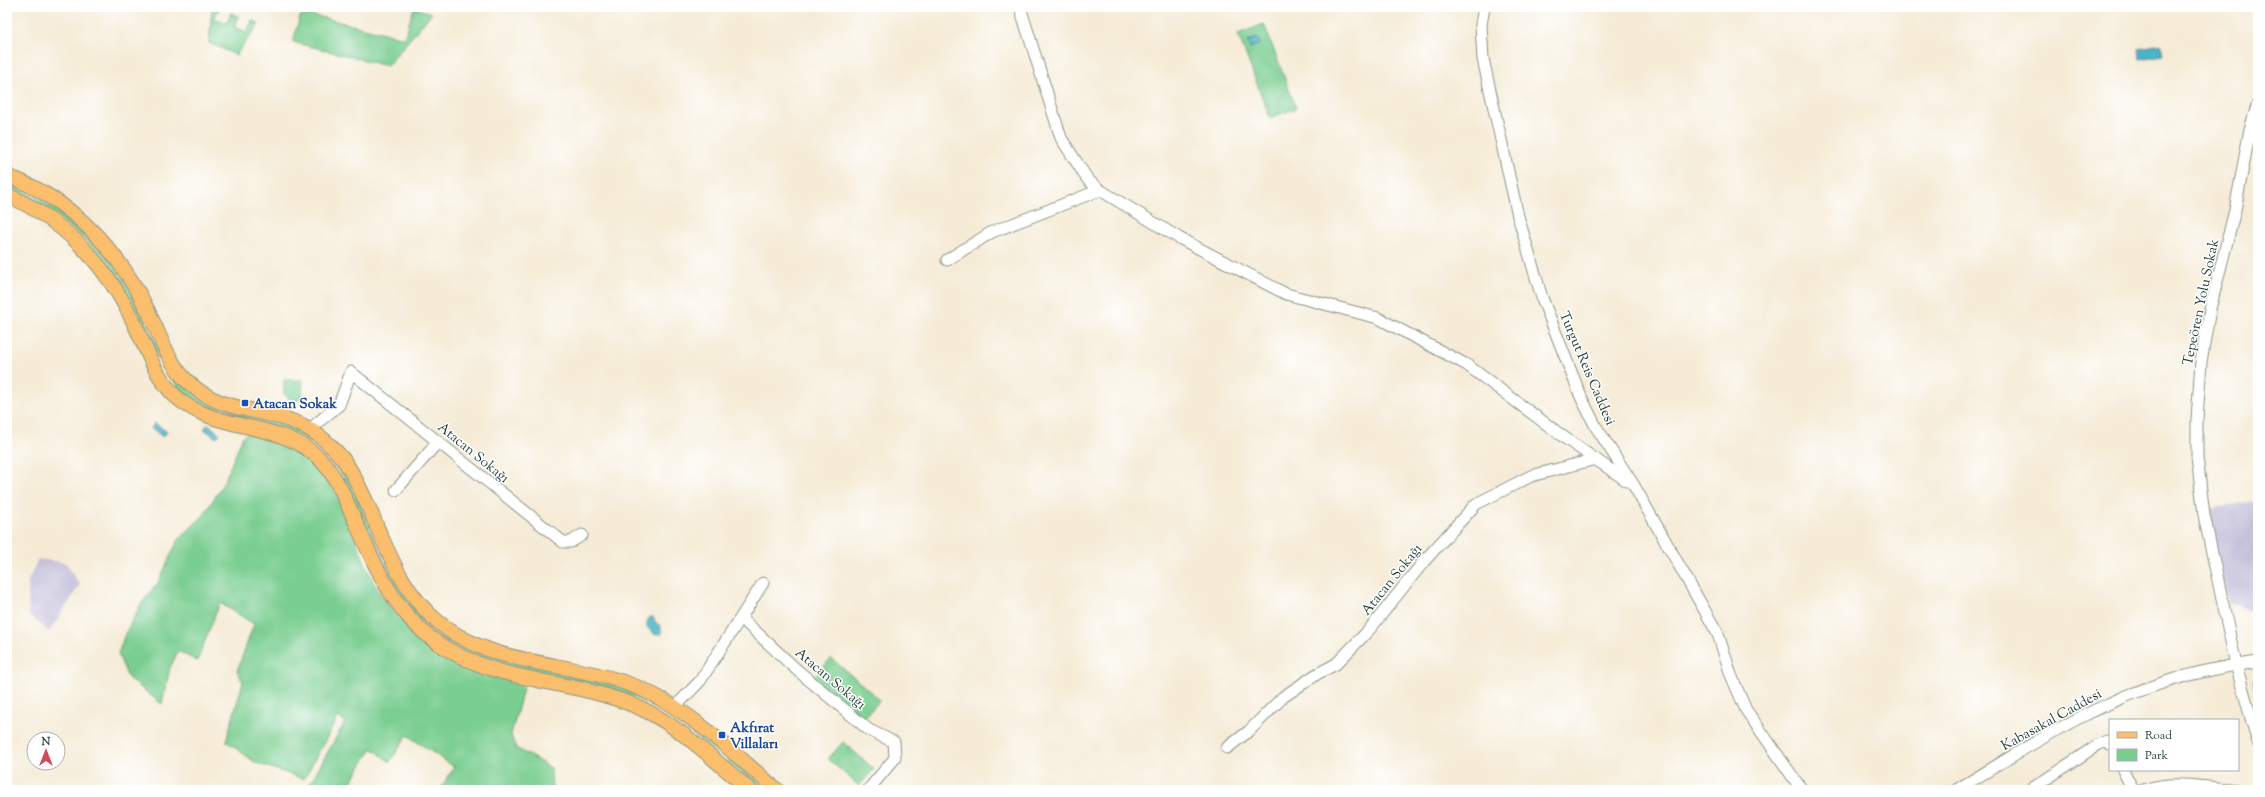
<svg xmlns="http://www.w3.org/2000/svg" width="2265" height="797" viewBox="0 0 2265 797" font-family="'Sorts Mill Goudy',serif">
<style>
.industrial{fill:#c5c0da}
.green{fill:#7ace91;stroke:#4c8662}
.water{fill:#4ab3c8;stroke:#34787e}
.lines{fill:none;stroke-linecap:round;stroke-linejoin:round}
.minor-casing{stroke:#8a9485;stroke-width:13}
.major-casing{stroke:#8a9485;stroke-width:16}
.minor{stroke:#fff;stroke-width:11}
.major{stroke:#fabe6d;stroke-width:14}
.transit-dot{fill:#1a4fb4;stroke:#fff;stroke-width:1.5}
.labels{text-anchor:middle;stroke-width:3;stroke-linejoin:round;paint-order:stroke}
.street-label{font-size:14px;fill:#1f3d34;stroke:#fff}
.transit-label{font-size:14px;font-weight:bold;fill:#164399;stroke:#fff;text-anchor:start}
</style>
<rect width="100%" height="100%" fill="#fff"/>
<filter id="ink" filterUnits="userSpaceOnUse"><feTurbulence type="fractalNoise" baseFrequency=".025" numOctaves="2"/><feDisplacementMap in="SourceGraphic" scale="8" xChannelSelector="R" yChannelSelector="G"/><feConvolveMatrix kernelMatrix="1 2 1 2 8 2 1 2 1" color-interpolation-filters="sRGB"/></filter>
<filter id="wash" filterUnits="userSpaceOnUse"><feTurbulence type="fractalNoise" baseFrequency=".012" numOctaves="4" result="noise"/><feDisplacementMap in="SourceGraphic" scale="16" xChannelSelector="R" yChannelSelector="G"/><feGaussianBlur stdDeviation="0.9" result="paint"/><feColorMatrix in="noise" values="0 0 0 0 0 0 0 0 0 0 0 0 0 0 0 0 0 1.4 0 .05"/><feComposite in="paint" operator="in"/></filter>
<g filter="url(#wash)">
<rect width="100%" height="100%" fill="#f5ebd6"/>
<path class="industrial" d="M 2258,501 L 2258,614 L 2228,602 L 2206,508 Z
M 38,559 L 66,563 L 80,585 L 49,632 L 29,615 L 28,581 Z
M 2258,679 L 2258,709 L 2252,680 Z"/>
<path class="green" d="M 212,7 L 219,8 L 215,18 L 227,23 L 231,13 L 239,17 L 234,27 L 247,32 L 252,20 L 259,24 L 236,55 L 209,43 Z
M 414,8 L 432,13 L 387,66 L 293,42 L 300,16 L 303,16 L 304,13 L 404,38 Z
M 1264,24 L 1296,108 L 1270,118 L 1238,34 Z
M 7,182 L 55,208 L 89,236 L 113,263 L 135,298 L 164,360 L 215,407 L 227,412 L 281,423 L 311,437 L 334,456 L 348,477 L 388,569 L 409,599 L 441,630 L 638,693 L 679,716 L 718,748 L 715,752 C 685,727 655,703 618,691 C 556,672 484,674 432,631 C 395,600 378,557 359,514 C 352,498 347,480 336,467 C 308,433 280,428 240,419 C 224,415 209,412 195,402 C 161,377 150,338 132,302 C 104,250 60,212 7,187 Z
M 284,380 L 303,380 L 302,400 L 290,400 L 284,394 Z
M 248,434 C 265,438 282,440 297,448 C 341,470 354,552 380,593 C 398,622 430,649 461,665 C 479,674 501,678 521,683 L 523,689 L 511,735 L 516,748 L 551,768 L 552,790 L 445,790 L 441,788 L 454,767 L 407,735 L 390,762 L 372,748 L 346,790 L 306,790 L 345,722 L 338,717 L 304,779 L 256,763 L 226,741 L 243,682 L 237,671 L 254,624 L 220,603 L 197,661 L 178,651 L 170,668 L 162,704 L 128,678 L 118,654 L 125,634 L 141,604 L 158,583 L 178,540 L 204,515 L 224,482 L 243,436 Z
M 831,658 L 880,700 L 862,721 L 813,679 Z
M 843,742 L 874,769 L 859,786 L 828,759 Z
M 730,757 L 768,790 L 761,790 L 726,761 Z"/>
<path class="water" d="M 1258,38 L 1260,44 L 1250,48 L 1248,41 Z
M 2161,44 L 2163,55 L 2140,59 L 2139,48 Z
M 155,423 L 167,432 L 163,437 L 151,428 Z
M 208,424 L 220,434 L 216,438 L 204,429 Z
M 650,617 L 653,617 L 656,623 L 661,626 L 661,634 L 655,635 L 647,627 L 647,621 Z"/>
</g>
<g filter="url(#ink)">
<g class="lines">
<defs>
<path id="minor" d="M 1020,7 L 1061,138 L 1088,180 L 1100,190 L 1179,238 L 1286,294 L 1378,318 L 1467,365 L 1569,441 L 1627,481
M 1484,7 L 1481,25 L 1483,59 L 1518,216 L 1542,298 L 1581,397 L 1596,427 L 1633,484 L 1718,634 L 1731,675 L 1746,710 L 1802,790
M 2258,103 L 2250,129 L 2235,210 L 2210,309 L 2201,362 L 2197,419 L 2197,457 L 2204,515 L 2236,665 L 2258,743
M 947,260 L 992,232 L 1100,190
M 310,429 L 339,405 L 351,372 L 563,542 L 571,542 L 582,535
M 396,490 L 438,442
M 742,619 L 797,670 L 869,730 L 894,742 L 895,758 L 868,790
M 675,707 L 700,681 L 763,583
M 1227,748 L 1249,731 L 1283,697 L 1317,674 L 1336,664 L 1369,630 L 1425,560 L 1476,504 L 1531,476 L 1596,459
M 2123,770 L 2133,790
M 1956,790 C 1999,765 2040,737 2085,715 C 2138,688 2199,669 2258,662
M 2030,790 L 2099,744 L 2107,741 L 2110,745
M 2143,790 C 2174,779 2207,788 2239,790"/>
<path id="major" d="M 7,176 C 70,198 118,250 147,309 C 159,333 168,362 187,381 C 221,414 258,406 297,423 C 315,430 329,443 342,458 C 354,473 361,491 369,508 C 387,550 402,592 438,622 C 490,665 559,661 620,681 C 681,700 729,750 777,790
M 7,195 C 66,221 108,267 135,325 C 146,348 155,376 174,395 C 215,434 279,419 319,458 C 335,474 343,494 352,514 C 378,571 396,622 454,653 C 508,682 571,681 628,703 C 675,720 712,759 750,790"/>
</defs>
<use href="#minor" class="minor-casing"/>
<use href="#major" class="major-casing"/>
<use href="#minor" class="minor"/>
<use href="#major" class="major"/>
</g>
</g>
<g class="transit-dot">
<rect x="241" y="399" width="8" height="8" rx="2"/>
<rect x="718" y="731" width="8" height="8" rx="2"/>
</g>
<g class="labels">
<g class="street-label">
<text transform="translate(2200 302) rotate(-78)" y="5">Tepeören Yolu Sokak</text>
<text transform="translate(1588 368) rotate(67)" y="5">Turgut Reis Caddesi</text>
<text transform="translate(474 452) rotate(39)" y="5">Atacan Sokağı</text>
<text transform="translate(1391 579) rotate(-51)" y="5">Atacan Sokağı</text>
<text transform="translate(831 678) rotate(40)" y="5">Atacan Sokağı</text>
<text transform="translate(2051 719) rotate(-29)" y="5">Kabasakal Caddesi</text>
</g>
<g class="transit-label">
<text x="253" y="408">Atacan Sokak</text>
<text x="730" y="732">Akfırat<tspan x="730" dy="16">Villaları</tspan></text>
</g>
</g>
<rect width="2265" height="797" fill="none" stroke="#fff" stroke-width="24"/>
<rect x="2109" y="719" width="130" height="52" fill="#ffffff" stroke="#a5b1ae"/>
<rect x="2117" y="732" width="20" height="6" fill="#fabe6d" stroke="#a5b1ae"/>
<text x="2145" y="739" font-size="12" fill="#1f3d34">Road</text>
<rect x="2117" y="749" width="20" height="12" fill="#7ace91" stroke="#a5b1ae"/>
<text x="2145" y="759" font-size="12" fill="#1f3d34">Park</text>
<g transform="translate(46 751)"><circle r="19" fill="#ffffff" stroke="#a5b1ae"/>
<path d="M0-3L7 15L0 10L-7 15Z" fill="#d1495b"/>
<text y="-6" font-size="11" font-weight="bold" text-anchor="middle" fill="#1f3d34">N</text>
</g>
</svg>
